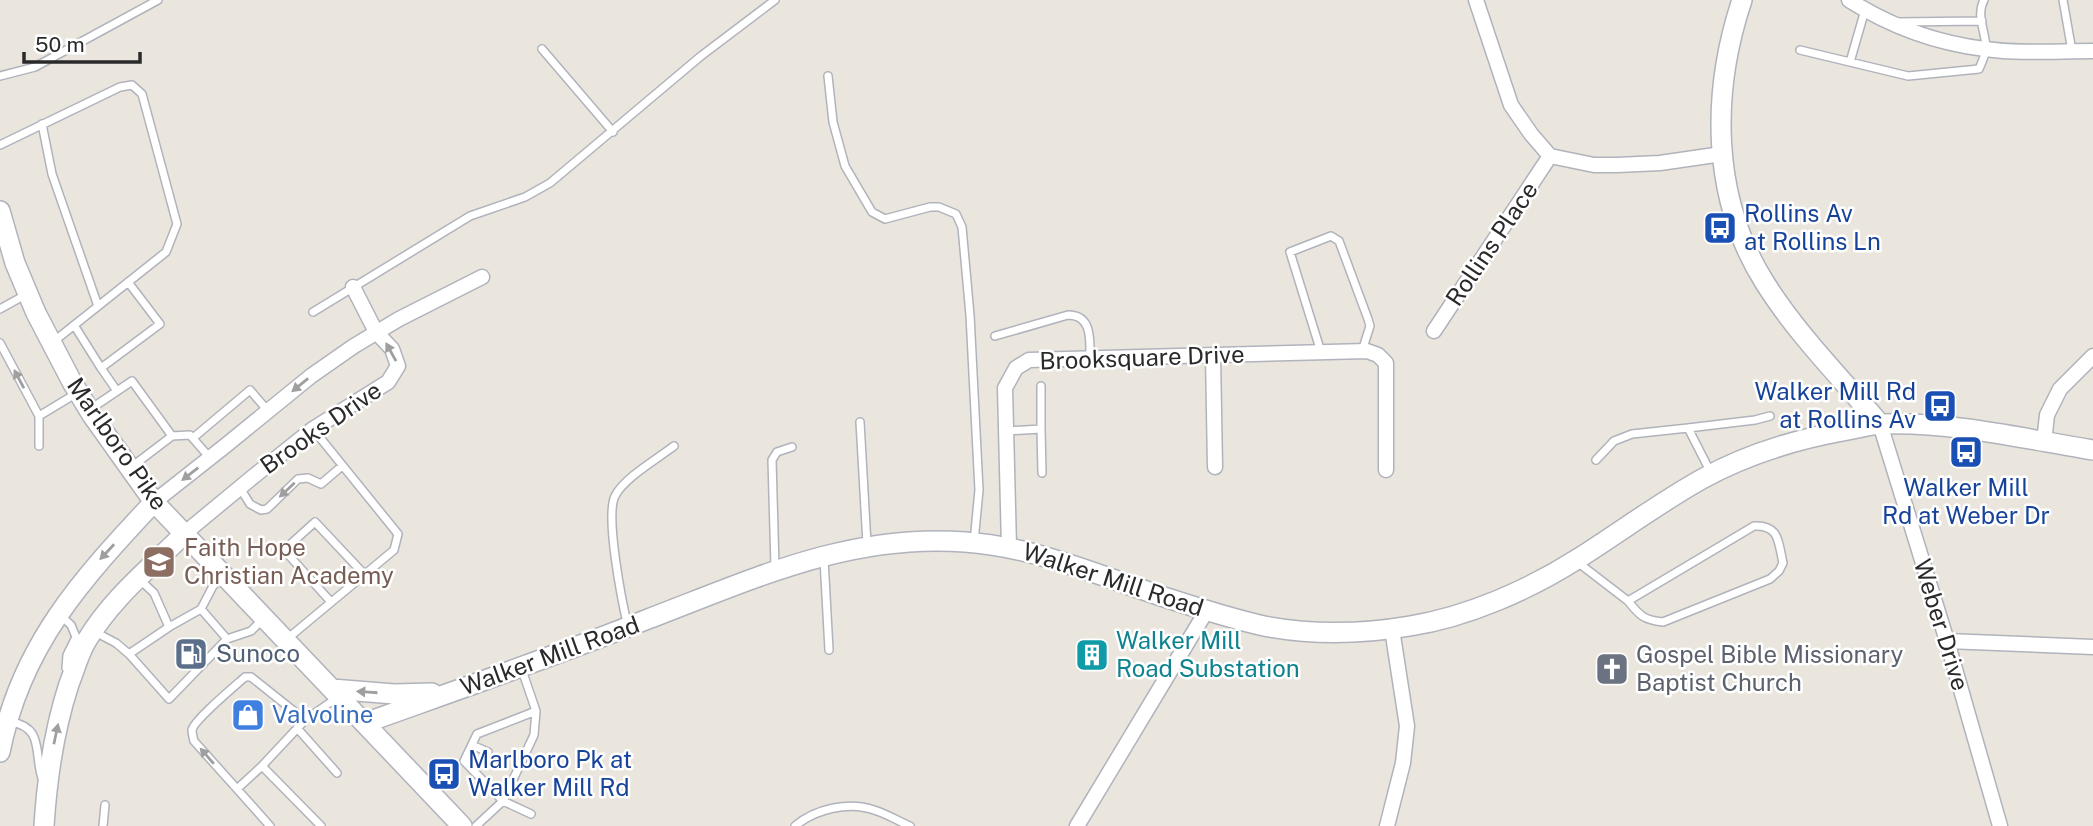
<svg xmlns="http://www.w3.org/2000/svg" width="2093" height="826" viewBox="0 0 2093 826" font-family="'Public Sans',sans-serif">
<style>
.lines{fill:none;stroke-linecap:round;stroke-linejoin:round}
.lane-casing{stroke:#b1b3bc;stroke-width:10}
.street-casing{stroke:#b1b3bc;stroke-width:17}
.secondary-casing{stroke:#b1b3bc;stroke-width:22}
.lane{stroke:#fff;stroke-width:7}
.street{stroke:#fff;stroke-width:14}
.secondary{stroke:#fff;stroke-width:19}
.oneway{fill:#9f9f9f}
.labels{text-anchor:middle;stroke-width:5;stroke-linejoin:round;paint-order:stroke}
.transit-label{font-size:24px;fill:#164399;stroke:#fff;text-anchor:start}
.street-label{font-size:24px;fill:#2a2a2a;stroke:#fff}
.education-label{font-size:24px;fill:#785e54;stroke:#fff;text-anchor:start}
.culture-label{font-size:24px;fill:#0d838f;stroke:#fff;text-anchor:start}
.service-label{font-size:24px;fill:#4e5e75;stroke:#fff;text-anchor:start}
.worship-label{font-size:24px;fill:#5b616d;stroke:#fff;text-anchor:start}
.shop-label{font-size:24px;fill:#366cbe;stroke:#fff;text-anchor:start}
</style>
<rect width="100%" height="100%" fill="#eae6de"/>
<g class="lines">
<defs>
<path id="lane" d="M 2063,0 L 2072,51
M 1898,22 L 1982,21
M 542,49 L 613,132
M 1800,50 L 1908,76 L 1979,69 C 1982,62 1986,54 1986,47 C 1985,31 1976,14 1984,0
M 1850,62 L 1865,10
M 0,76 L 35,67 L 158,0
M 828,76 L 833,122 L 845,166 L 872,212 L 885,219 L 930,207 L 939,207 L 956,214 L 962,227 L 970,315 L 979,490 L 974,542
M 42,124 L 52,174 L 98,306
M 0,145 L 120,87 L 132,85 L 142,94 L 177,224 L 166,252 L 53,342
M 0,309 L 27,294
M 313,312 L 470,216 L 525,197 L 550,183 L 701,56 L 775,0
M 74,325 L 101,368 L 160,324 L 128,282
M 995,336 L 1068,315 C 1092,315 1090,339 1090,358
M 0,343 L 39,416 L 39,446
M 1321,352 L 1290,252 L 1331,236 L 1339,241 L 1368,319 L 1370,326 L 1362,351
M 101,368 L 117,391
M 89,410 L 132,381 L 172,436 L 130,468
M 39,416 L 77,393
M 860,422 L 867,544
M 1688,428 L 1711,473
M 1041,429 L 1042,473
M 1006,431 L 1041,429 L 1041,386
M 172,436 L 190,435 L 210,458
M 193,438 L 250,390 L 268,411
M 1596,460 L 1614,441 L 1632,434 L 1688,428 L 1755,420 L 1770,416
M 240,488 L 250,504 L 261,510 L 267,509 L 298,479 L 308,478 L 321,484 L 342,466
M 824,559 L 829,650
M 1576,561 L 1628,601 L 1754,526 C 1780,525 1778,542 1783,563 L 1779,571 L 1770,579 L 1663,622 C 1644,620 1640,616 1628,601
M 775,567 L 772,460 L 777,452 L 792,447
M 138,578 L 154,593 L 169,627 L 201,609 L 213,586 L 222,577
M 331,602 L 284,550 L 315,522 L 364,574
M 201,609 L 227,639 L 251,631 L 264,618
M 60,615 L 71,625 L 76,637 L 67,655 L 66,668
M 169,627 L 129,654 L 169,699 L 227,639
M 628,627 C 622,602 605,516 615,496 C 624,478 657,459 674,446
M 95,632 L 116,643 L 129,654
M 287,639 L 394,550 L 398,534 L 313,429
M 521,667 L 536,711 L 534,735 L 503,801 L 531,814
M 305,720 L 251,677 L 245,677 C 235,686 194,720 192,730 C 192,734 193,737 194,741 L 237,789 L 262,766 L 305,720 L 338,697
M 11,722 C 44,727 34,754 42,778
M 297,728 L 337,773
M 472,745 L 488,752
M 262,766 L 321,826
M 237,789 L 270,826
M 103,826 L 105,805
M 476,826 L 503,801 L 464,761 L 477,734 L 536,711
M 795,826 C 815,809 849,801 874,810 C 887,814 898,821 910,826"/>
<path id="street" d="M 1476,0 L 1511,105 L 1531,134 L 1550,156 L 1594,165 L 1617,165 L 1660,163 L 1722,154
M 1849,0 C 1890,26 1936,43 1985,49 C 2020,54 2057,51 2093,51
M 1434,331 L 1550,156
M 1213,355 L 1215,467
M 1880,424 L 1947,641 L 2000,826
M 2044,442 L 2047,415 L 2060,389 L 2093,356
M 154,502 L 225,446 L 311,376 L 354,346 L 399,319 L 482,277
M 185,533 L 254,476 L 313,429 L 388,382 L 398,366 L 392,349 L 376,332 L 353,287
M 1009,547 L 1005,388 L 1016,368 L 1029,360 L 1367,351 L 1378,355 L 1386,363 L 1386,470
M 1947,641 L 2093,647
M 1077,826 L 1207,610
M 1387,826 L 1403,763 L 1407,726 L 1392,629"/>
<path id="secondary" d="M 1742,0 C 1711,93 1711,198 1765,283 C 1797,334 1841,378 1880,424
M 0,211 L 15,263 L 36,313 L 72,382 L 92,415 L 154,502 L 462,826
M 332,689 L 394,694 L 432,693
M 365,723 C 460,689 555,656 648,619 C 753,579 850,533 965,542 C 1036,547 1100,576 1167,598 C 1198,608 1232,619 1264,626 C 1311,635 1363,634 1410,626 C 1467,617 1529,590 1579,558 C 1620,532 1659,503 1702,479 C 1747,454 1797,439 1848,430 C 1860,428 1872,424 1884,424 C 1954,422 2025,439 2093,450
M 0,752 C 21,645 82,579 154,502
M 44,826 C 47,778 54,730 69,684 C 75,669 79,653 87,640 C 112,598 151,567 185,533"/>
</defs>
<use href="#lane" class="lane-casing"/>
<use href="#street" class="street-casing"/>
<use href="#secondary" class="secondary-casing"/>
<use href="#lane" class="lane"/>
<use href="#street" class="street"/>
<use href="#secondary" class="secondary"/>
</g>
<defs><path id="oneway-solid" d="M-6-.8H1V-3.2L6.5 0L1 3.2V.8H-6Z" transform="scale(1.75)"/></defs>
<g class="oneway">
<use href="#oneway-solid" transform="translate(391 352) rotate(-119)"/>
<use href="#oneway-solid" transform="translate(19 379) rotate(-118)"/>
<use href="#oneway-solid" transform="translate(300 385) rotate(141)"/>
<use href="#oneway-solid" transform="translate(190 474) rotate(142)"/>
<use href="#oneway-solid" transform="translate(287 490) rotate(137)"/>
<use href="#oneway-solid" transform="translate(107 552) rotate(133)"/>
<use href="#oneway-solid" transform="translate(367 692) rotate(-176)"/>
<use href="#oneway-solid" transform="translate(56 734) rotate(-78)"/>
<use href="#oneway-solid" transform="translate(207 756) rotate(-131)"/>
</g>
<defs>
<symbol id="bus-square" viewBox="-11 -11 22 22"><rect x="-9" y="-9" width="18" height="18" rx="4" fill="#1a4fb4" stroke="#fff"/><path d="M-5-6H5V4H4V6H2V4H-2V6H-4V4H-5ZM-3.5-4V0h7V-4ZM-3.5 1.2v1.5H-2V1.2ZM2 1.2v1.5H3.5V1.2Z" fill="#fff"/></symbol>
<symbol id="school-square" viewBox="-11 -11 22 22"><rect x="-9" y="-9" width="18" height="18" rx="4" fill="#8d6e63" stroke="#fff"/><path d="M0-5L7-2L0 1L-7-2ZM-4 1L0 2.5L4 1V4Q0 6-4 4Z" fill="#fff"/></symbol>
<symbol id="fuel-square" viewBox="-11 -11 22 22"><rect x="-9" y="-9" width="18" height="18" rx="4" fill="#5c6f8a" stroke="#fff"/><path d="M-5.5-6h7V0h2V4h1.3V-2.5L3-4.5l.8-.8L6-3V5H2.5V1h-1V6h-7ZM-4.2-4.7v3.2H.2V-4.7Z" fill="#fff"/></symbol>
<symbol id="building-square" viewBox="-11 -11 22 22"><rect x="-9" y="-9" width="18" height="18" rx="4" fill="#0f9aa8" stroke="#fff"/><path d="M-4-6H4V6H1V3H-1V6H-4ZM-2.5-4.3h1.7v1.8h-1.7ZM.8-4.3h1.7v1.8H.8ZM-2.5-1h1.7V.8h-1.7ZM.8-1h1.7V.8H.8Z" fill="#fff"/></symbol>
<symbol id="church-square" viewBox="-11 -11 22 22"><rect x="-9" y="-9" width="18" height="18" rx="4" fill="#6b7280" stroke="#fff"/><path d="M-1.2-6h2.4v3.5h3.3v2.4h-3.3V6h-2.4V-.1h-3.3v-2.4h3.3Z" fill="#fff"/></symbol>
<symbol id="shop-square" viewBox="-11 -11 22 22"><rect x="-9" y="-9" width="18" height="18" rx="4" fill="#3f7fe0" stroke="#fff"/><path d="M-5-2.5h2.3a2.7 3.5 0 0 1 5.4 0H5L5.5 6h-11ZM-1.5-2.5h3a1.5 2.3 0 0 0-3 0Z" fill="#fff"/></symbol>
</defs>
<g fill-rule="evenodd">
<use href="#bus-square" x="1701" y="209" width="38" height="38"/>
<use href="#bus-square" x="1921" y="387" width="38" height="38"/>
<use href="#bus-square" x="1947" y="433" width="38" height="38"/>
<use href="#school-square" x="140" y="543" width="38" height="38"/>
<use href="#fuel-square" x="172" y="635" width="38" height="38"/>
<use href="#building-square" x="1073" y="636" width="38" height="38"/>
<use href="#church-square" x="1593" y="650" width="38" height="38"/>
<use href="#shop-square" x="229" y="696" width="38" height="38"/>
<use href="#bus-square" x="425" y="755" width="38" height="38"/>
</g>
<g class="labels">
<g class="transit-label">
<text x="1744" y="222">Rollins Av<tspan x="1744" dy="28">at Rollins Ln</tspan></text>
<text x="1916" y="400" text-anchor="end">Walker Mill Rd<tspan x="1916" dy="28">at Rollins Av</tspan></text>
<text x="1966" y="496" text-anchor="middle">Walker Mill<tspan x="1966" dy="28">Rd at Weber Dr</tspan></text>
<text x="468" y="768">Marlboro Pk at<tspan x="468" dy="28">Walker Mill Rd</tspan></text>
</g>
<g class="street-label">
<text transform="translate(1492 244) rotate(-56)" y="8">Rollins Place</text>
<text transform="translate(1142 358) rotate(-2)" y="8">Brooksquare Drive</text>
<text transform="translate(321 428) rotate(-35)" y="8">Brooks Drive</text>
<text transform="translate(117 444) rotate(55)" y="8">Marlboro Pike</text>
<text transform="translate(1113 580) rotate(18)" y="8">Walker Mill Road</text>
<text transform="translate(1941 625) rotate(73)" y="8">Weber Drive</text>
<text transform="translate(550 656) rotate(-20)" y="8">Walker Mill Road</text>
</g>
<g class="education-label">
<text x="184" y="556">Faith Hope<tspan x="184" dy="28">Christian Academy</tspan></text>
</g>
<g class="culture-label">
<text x="1116" y="649">Walker Mill<tspan x="1116" dy="28">Road Substation</tspan></text>
</g>
<g class="service-label">
<text x="216" y="662">Sunoco</text>
</g>
<g class="worship-label">
<text x="1636" y="663">Gospel Bible Missionary<tspan x="1636" dy="28">Baptist Church</tspan></text>
</g>
<g class="shop-label">
<text x="272" y="723">Valvoline</text>
</g>
</g>
<path d="M24 52v10h116v-10" fill="none" stroke="#2a2a2a" stroke-width="3.5"/>
<text x="35" y="52" font-size="21" fill="#2a2a2a" stroke="#ffffff" stroke-width="5" paint-order="stroke">50 m</text>
</svg>
